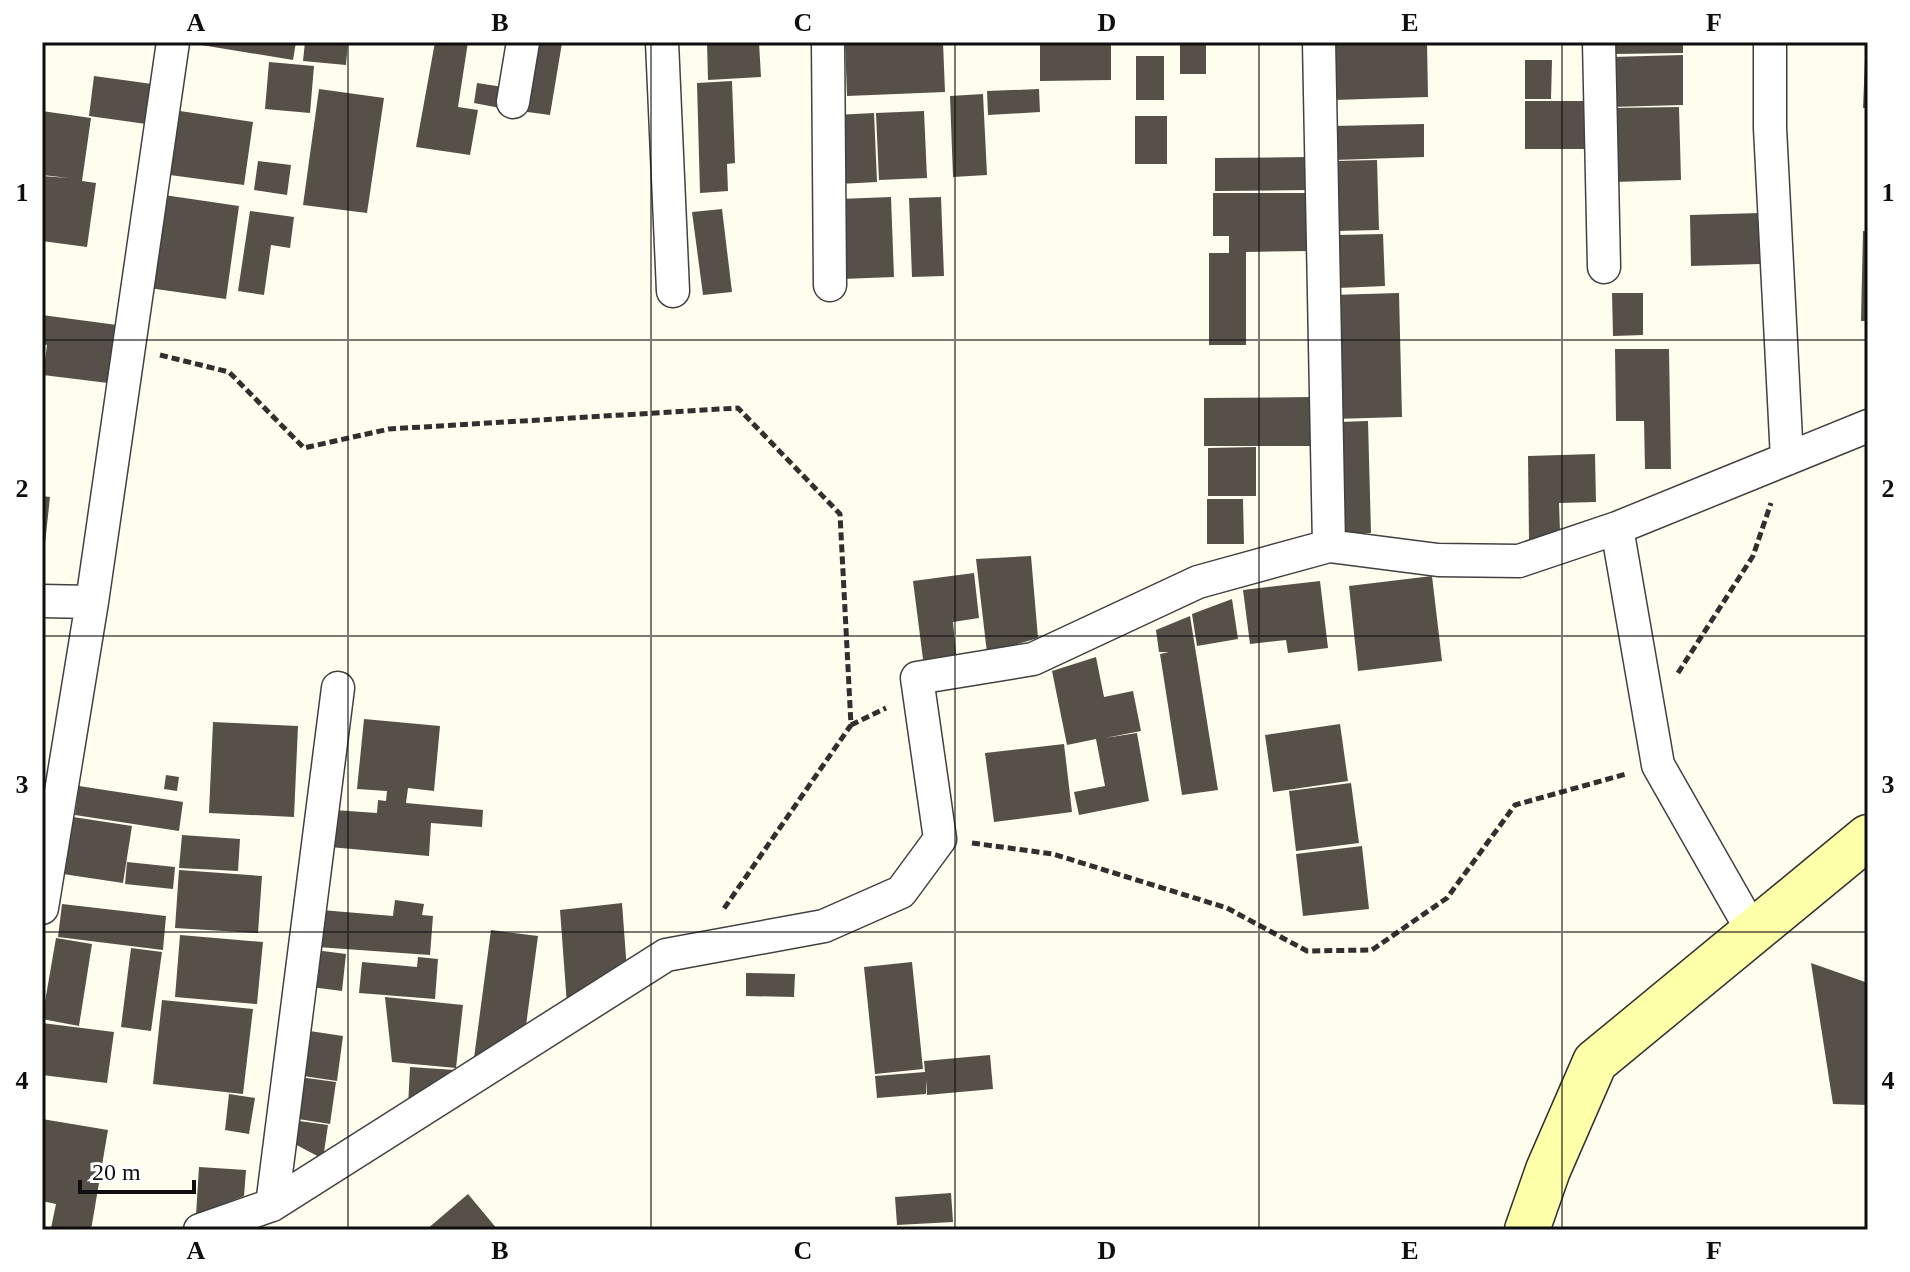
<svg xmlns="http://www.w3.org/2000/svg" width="1910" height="1272" viewBox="0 0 1910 1272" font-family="Georgia,serif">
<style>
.building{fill:#575049}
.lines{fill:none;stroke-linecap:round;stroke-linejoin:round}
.street-casing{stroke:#414141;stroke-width:35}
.secondary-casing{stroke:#303030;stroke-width:47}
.path{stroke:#303030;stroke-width:5;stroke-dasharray:8 4;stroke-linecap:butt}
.street{stroke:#fff;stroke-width:32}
.secondary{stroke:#fdffa9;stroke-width:44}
.grid{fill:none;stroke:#0e0e0e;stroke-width:2;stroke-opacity:0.55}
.neatline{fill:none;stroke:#0e0e0e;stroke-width:3}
.grid-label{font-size:26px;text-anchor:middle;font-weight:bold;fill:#0e0e0e}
</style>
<rect width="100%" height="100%" fill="#fffeee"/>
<path class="building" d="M 183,42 L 296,42 L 293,60 Z
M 305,42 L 348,42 L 346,65 L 303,61 Z
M 435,42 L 468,42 L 458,107 L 478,110 L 470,155 L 416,147 Z
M 531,42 L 562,43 L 550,115 L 520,111 Z
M 707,42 L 759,42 L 761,77 L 708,80 Z
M 845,42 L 943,42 L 945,92 L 847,96 Z
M 1040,42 L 1111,42 L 1111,80 L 1040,81 Z
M 1180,42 L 1206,42 L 1206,74 L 1180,74 Z
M 1333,42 L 1427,42 L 1428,97 L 1334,100 Z
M 1613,42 L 1683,42 L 1683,53 L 1613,54 Z
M 1683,55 L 1683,105 L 1611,107 L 1611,57 Z
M 1136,56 L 1164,56 L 1164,100 L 1136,100 Z
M 1525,60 L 1552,60 L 1551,99 L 1525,99 Z
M 1865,60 L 1868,60 L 1868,108 L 1863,108 Z
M 269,62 L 314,66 L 310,113 L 265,109 Z
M 94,76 L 152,84 L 146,124 L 89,116 Z
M 732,81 L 735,163 L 727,164 L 728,191 L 700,193 L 697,83 Z
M 477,83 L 503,87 L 500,108 L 474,103 Z
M 319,89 L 384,98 L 367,213 L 303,205 Z
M 1039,89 L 1040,112 L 988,115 L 987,91 Z
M 983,94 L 987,175 L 953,177 L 950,96 Z
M 1525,101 L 1591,101 L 1591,149 L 1525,149 Z
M 1679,107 L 1681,180 L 1613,182 L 1612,108 Z
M 42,111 L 91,118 L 82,181 L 96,183 L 87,247 L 42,241 L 42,176 L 69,178 L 42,175 Z
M 180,111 L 253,122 L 244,185 L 170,175 Z
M 924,111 L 927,178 L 879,180 L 876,113 Z
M 874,113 L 877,182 L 839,184 L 836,115 Z
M 1135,116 L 1167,116 L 1167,164 L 1135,164 Z
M 1424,124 L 1424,157 L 1334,160 L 1333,126 Z
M 1308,157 L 1308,190 L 1215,191 L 1215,158 Z
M 1377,160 L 1379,230 L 1336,231 L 1335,161 Z
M 258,161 L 291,165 L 287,195 L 254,190 Z
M 1213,193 L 1308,193 L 1309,251 L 1246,252 L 1246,345 L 1209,345 L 1209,253 L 1229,253 L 1229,236 L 1213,236 Z
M 164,195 L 239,206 L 226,299 L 149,288 Z
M 891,197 L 894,277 L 842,279 L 839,199 Z
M 941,197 L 944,276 L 912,277 L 909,198 Z
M 722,209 L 732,292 L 703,295 L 692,212 Z
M 250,211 L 294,217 L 290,248 L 271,245 L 264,295 L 238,291 Z
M 1760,213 L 1760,264 L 1691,266 L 1690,215 Z
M 1863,231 L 1868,231 L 1868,321 L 1861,321 Z
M 1383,234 L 1385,286 L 1338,288 L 1337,235 Z
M 1399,293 L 1402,417 L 1334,419 L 1331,295 Z
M 1612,293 L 1643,293 L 1643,335 L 1613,336 Z
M 42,315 L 117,325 L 108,383 L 43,375 L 47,345 L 42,344 Z
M 1615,349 L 1669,349 L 1671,469 L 1645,469 L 1644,421 L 1616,421 Z
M 1314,397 L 1314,446 L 1204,446 L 1204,398 Z
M 1368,421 L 1371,533 L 1341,534 L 1338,422 Z
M 1256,447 L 1256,496 L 1208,496 L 1208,448 Z
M 1595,454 L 1596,502 L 1559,503 L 1560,531 L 1529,540 L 1528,456 Z
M 42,496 L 50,497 L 44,553 L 42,553 Z
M 1207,499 L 1243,499 L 1244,544 L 1207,544 Z
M 1031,556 L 1038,638 L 987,653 L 976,559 Z
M 974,573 L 979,618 L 953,622 L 957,663 L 924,667 L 913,581 Z
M 1432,576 L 1442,661 L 1358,671 L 1349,586 Z
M 1320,581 L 1328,648 L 1288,653 L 1286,640 L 1250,644 L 1243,590 Z
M 1232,599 L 1238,639 L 1197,646 L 1192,614 Z
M 1190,616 L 1218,790 L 1182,795 L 1160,654 L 1169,652 L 1159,652 L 1156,630 Z
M 1096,657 L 1104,697 L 1133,691 L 1141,731 L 1105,738 L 1137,733 L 1149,801 L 1079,815 L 1074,792 L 1105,786 L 1096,739 L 1067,745 L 1052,671 Z
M 364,719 L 440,726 L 434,791 L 408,788 L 406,803 L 483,810 L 482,827 L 431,823 L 429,856 L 330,847 L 334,810 L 377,813 L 378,800 L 386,801 L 387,791 L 357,789 Z
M 213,722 L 298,726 L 294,817 L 209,813 Z
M 1340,724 L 1348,781 L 1273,792 L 1265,735 Z
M 1064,744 L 1072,812 L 994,822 L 985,753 Z
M 166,775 L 179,777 L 177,791 L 164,789 Z
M 1351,783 L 1359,843 L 1296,851 L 1289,791 Z
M 79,786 L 183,802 L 179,831 L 75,815 Z
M 73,817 L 132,826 L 123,883 L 63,874 Z
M 182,835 L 240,839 L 238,871 L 179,868 Z
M 1362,846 L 1369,909 L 1303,916 L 1296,854 Z
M 127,862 L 175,867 L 173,889 L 125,884 Z
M 179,870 L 262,876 L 258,933 L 175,928 Z
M 395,900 L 424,904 L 422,915 L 433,916 L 430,955 L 317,947 L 321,910 L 393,916 Z
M 622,903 L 627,971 L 567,1005 L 560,910 Z
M 62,904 L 166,916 L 163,950 L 58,937 Z
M 491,930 L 538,936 L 525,1033 L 474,1058 Z
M 180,935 L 263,942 L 257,1004 L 175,997 Z
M 56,938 L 92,944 L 79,1026 L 42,1019 Z
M 131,948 L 162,952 L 151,1031 L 121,1027 Z
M 315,950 L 346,954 L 342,991 L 311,987 Z
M 418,957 L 438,959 L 435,999 L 359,993 L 362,962 L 417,967 Z
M 912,962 L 923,1069 L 875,1074 L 864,967 Z
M 1811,963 L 1868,983 L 1868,1105 L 1833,1104 Z
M 746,973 L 795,974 L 794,997 L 746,996 Z
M 385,997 L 463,1005 L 456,1068 L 392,1062 Z
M 162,1000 L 253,1009 L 243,1094 L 153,1084 Z
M 42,1023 L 114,1032 L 107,1083 L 42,1075 Z
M 303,1030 L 343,1036 L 337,1081 L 297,1075 Z
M 990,1055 L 993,1089 L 927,1095 L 926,1079 L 926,1094 L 877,1098 L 875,1076 L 925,1072 L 924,1061 Z
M 410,1067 L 470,1071 L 408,1107 Z
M 299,1077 L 336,1082 L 330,1124 L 292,1118 Z
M 229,1094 L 255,1098 L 249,1134 L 225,1130 Z
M 42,1119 L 108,1130 L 91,1230 L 51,1228 L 56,1204 L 42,1201 Z
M 292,1120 L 328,1125 L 323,1159 L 289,1141 Z
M 199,1167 L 246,1170 L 244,1196 L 196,1215 Z
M 951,1193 L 953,1222 L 897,1225 L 895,1197 Z
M 468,1194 L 498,1230 L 426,1230 Z"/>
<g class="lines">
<defs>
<path id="street" d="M 662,42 L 673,291
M 828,42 L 830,285
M 1319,42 L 1329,546
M 1599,42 L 1604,267
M 1770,42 L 1770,128 L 1787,459
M 513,102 L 523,42
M 1617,528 L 1658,765 L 1753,932
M 42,601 L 92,602
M 42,908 L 92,602 L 173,42
M 272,1205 L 338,688
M 200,1230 L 272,1205 L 666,955 L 824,926 L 901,892 L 940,839 L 917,678 L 1033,659 L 1198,582 L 1329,546 L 1438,560 L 1519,561 L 1617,528 L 1868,426"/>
<path id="secondary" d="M 1527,1230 L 1548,1170 L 1595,1062 L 1868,837"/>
</defs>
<use href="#street" class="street-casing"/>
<use href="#secondary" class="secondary-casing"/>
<path class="path" d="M 160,355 L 229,372 L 304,448 L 389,429 L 738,408 L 840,514 L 851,725 L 723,910
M 1678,673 L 1753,556 L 1771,503
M 851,725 L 886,708
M 972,843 L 1053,854 L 1227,908 L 1307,951 L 1372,950 L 1447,898 L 1515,805 L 1626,774"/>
<use href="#street" class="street"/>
<use href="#secondary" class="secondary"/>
</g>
<path class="grid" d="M 348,42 L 348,1230M 651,42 L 651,1230M 955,42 L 955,1230M 1259,42 L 1259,1230M 1562,42 L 1562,1230M 42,340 L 1868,340M 42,636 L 1868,636M 42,932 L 1868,932"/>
<rect width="1910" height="1272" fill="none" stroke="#ffffff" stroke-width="88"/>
<path d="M80 1180v12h114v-12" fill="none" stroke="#0e0e0e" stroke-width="4"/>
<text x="92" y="1180" font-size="24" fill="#0e0e0e" stroke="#ffffff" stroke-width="6" paint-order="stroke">20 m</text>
<rect x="44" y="44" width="1822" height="1184" class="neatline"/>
<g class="grid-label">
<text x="196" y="31">A</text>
<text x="500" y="31">B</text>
<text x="803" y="31">C</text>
<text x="1107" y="31">D</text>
<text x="1410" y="31">E</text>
<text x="1714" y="31">F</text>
<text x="22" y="201">1</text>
<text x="1888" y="201">1</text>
<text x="22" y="497">2</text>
<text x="1888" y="497">2</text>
<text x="22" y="793">3</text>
<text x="1888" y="793">3</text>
<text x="22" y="1089">4</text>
<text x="1888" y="1089">4</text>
<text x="196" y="1259">A</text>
<text x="500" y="1259">B</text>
<text x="803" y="1259">C</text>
<text x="1107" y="1259">D</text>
<text x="1410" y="1259">E</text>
<text x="1714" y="1259">F</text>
</g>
</svg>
